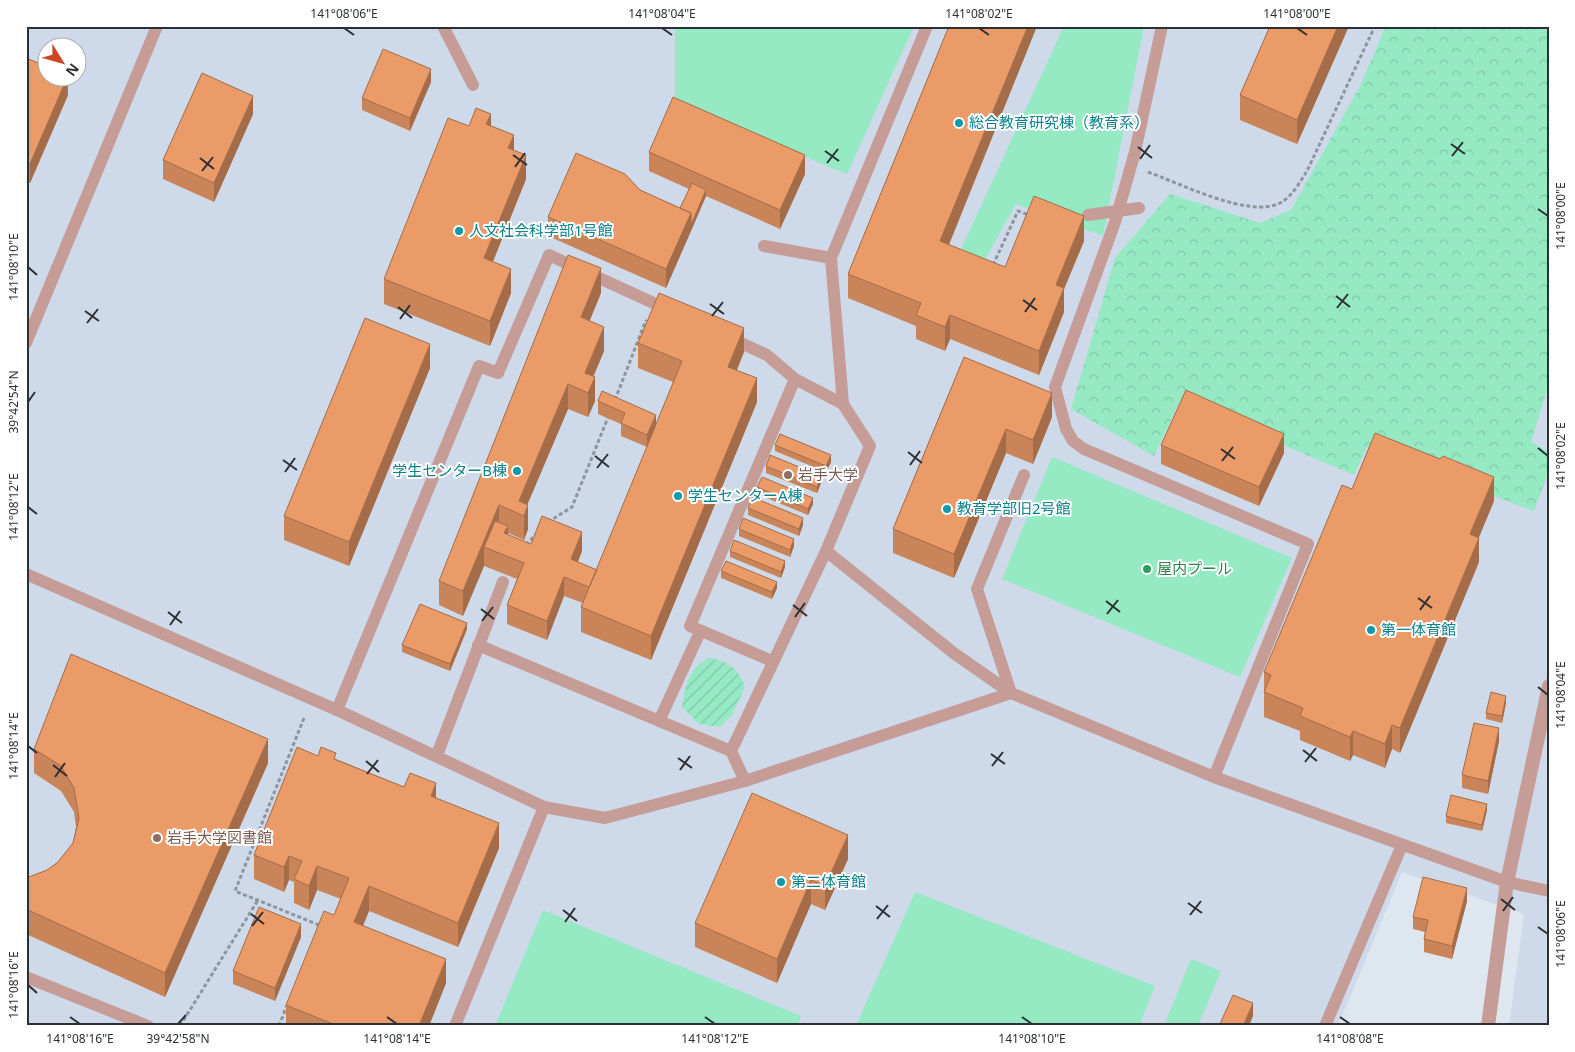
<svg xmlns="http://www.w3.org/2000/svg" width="1575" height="1052" viewBox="0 0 1575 1052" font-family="'Noto Sans','Noto Sans JP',sans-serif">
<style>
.built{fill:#cedae9;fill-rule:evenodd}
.grass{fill:#95e9c3}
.forest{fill:url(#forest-crowns)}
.garden{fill:url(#garden-furrows)}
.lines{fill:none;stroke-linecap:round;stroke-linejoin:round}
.path{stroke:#8f959c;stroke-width:3;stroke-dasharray:4 2.5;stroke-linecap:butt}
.service{stroke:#c69c96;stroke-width:12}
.tertiary{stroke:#c69c96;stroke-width:14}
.wall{fill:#c98559}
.shaded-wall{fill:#a46c49}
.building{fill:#ea9b68;stroke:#a46c49}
.ticks{fill:none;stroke:#2c2f33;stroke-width:2}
.culture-dot{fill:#0f9aa8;stroke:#fff;stroke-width:2}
.education-dot{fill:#8d6e63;stroke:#fff;stroke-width:2}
.leisure-dot{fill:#2e9e5b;stroke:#fff;stroke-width:2}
.labels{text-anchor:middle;stroke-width:4;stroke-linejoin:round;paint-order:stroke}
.culture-label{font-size:15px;fill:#0d838f;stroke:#fff;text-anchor:start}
.education-label{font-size:15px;fill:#785e54;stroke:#fff;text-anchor:start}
.leisure-label{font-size:15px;fill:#27864d;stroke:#fff;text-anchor:start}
.neatline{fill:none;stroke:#2c2f33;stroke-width:2}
.ticks-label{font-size:12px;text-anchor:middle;fill:#2c2f33}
</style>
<defs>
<pattern id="forest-crowns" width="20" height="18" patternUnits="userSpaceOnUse" patternTransform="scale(1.25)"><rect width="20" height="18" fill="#95e9c3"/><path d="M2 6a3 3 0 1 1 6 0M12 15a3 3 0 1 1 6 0" fill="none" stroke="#81c8a8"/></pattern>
<pattern id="garden-furrows" width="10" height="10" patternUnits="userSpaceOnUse" patternTransform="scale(1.25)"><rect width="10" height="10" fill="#95e9c3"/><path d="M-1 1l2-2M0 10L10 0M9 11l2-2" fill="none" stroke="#81c8a8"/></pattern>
</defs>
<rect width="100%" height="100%" fill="#dee6f0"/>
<path class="built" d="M 26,26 L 1549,26 L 1549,1026 L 1509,1026 L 1524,914 L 1402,872 L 1338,1026 L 26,1026 ZM 48,48 L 78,48 L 78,78 L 48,78 Z"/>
<path class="grass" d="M 675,26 L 914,26 L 847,174 L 675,104 Z
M 1064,26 L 1144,26 L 1103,236 L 1016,204 L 981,267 L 956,260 Z
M 1052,457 L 1292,558 L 1240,677 L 1002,579 Z
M 915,892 L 1155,986 L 1139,1026 L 856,1026 Z
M 543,910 L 801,1016 L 798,1026 L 495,1026 Z
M 1191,959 L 1221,971 L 1198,1026 L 1164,1026 Z"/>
<path class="forest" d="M 1386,26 L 1549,26 L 1549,383 L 1531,442 L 1549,452 L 1549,471 L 1534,511 L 1367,447 L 1354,475 L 1180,401 L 1154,456 L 1071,409 L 1115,258 L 1170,194 L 1260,223 L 1291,210 L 1360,86 Z"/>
<path class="garden" d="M 708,658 C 727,660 739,669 745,687 L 732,715 L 720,727 L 699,724 L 682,707 C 686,684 687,671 708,658 Z"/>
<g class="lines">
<path class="path" d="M 1148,172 C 1179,183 1250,219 1280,203 C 1292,197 1300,182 1307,171 L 1375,26
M 993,265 L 1018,211 L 1029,215
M 615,400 L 646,320
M 548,522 L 572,507 L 609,415
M 526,545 L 537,533
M 304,718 L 235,891 L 319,925 L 318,928
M 180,1026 L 258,900
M 279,1026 L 287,1005"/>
<path class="service" d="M 443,26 L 473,85
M 1162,26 L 1135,152 L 1115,222 L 1055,387 L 1066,429 L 1073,441 L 1084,449 L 1308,544 L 1214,777
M 1088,215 L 1139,208
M 764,246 L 831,258
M 730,338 L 767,355 L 795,379
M 26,343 L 157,26
M 843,404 L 831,258 L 927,26
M 26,574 L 337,710 L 544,807 L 605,818 L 745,781 L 1011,693 L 1214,777 L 1507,882 L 1549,891
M 478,645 L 731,751 L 745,781
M 772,661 L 690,626 L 795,379 L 843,404 L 870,446 L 826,551
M 1011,693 L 977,589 L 1024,475
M 337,710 L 479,366 L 498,373 L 549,255 L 671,311
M 659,721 L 700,632
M 731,751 L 826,551 L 955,654 L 1011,693
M 437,755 L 503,582
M 26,977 L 148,1026
M 455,1026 L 544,807
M 1325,1026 L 1402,845"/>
<path class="tertiary" d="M 1488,1026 L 1507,882 L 1549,686"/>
</g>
<path class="wall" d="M 949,26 L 1037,26 L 949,245 L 1005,267 L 1084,241 L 1064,289 L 1064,312 L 1039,375 L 950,339 L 945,351 L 916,339 L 916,326 L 848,298 L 848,274 Z
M 1270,26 L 1349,26 L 1297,144 L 1240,120 L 1240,95 Z
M 26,58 L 68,78 L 68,95 L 30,183 L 26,181 Z
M 431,82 L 410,131 L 362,110 L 362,98 Z
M 253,114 L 214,202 L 163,179 L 163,160 Z
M 469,126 L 491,126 L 514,151 L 526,179 L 493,262 L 511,293 L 490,346 L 384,304 L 384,279 Z
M 649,152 L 805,174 L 780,229 L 706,196 L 666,288 L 548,236 L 548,217 L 640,190 L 680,208 L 689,189 L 649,171 Z
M 601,293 L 589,321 L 604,351 L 593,376 L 595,401 L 588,417 L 568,409 L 527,504 L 528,529 L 524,540 L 508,533 L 508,535 L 531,544 L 582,551 L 578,562 L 597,570 L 647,447 L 621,436 L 621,424 L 598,414 L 598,401 L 656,424 L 673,382 L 638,368 L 638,343 L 744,352 L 737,370 L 757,402 L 651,660 L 581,632 L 581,607 L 583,603 L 564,596 L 547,640 L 507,624 L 507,605 L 517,579 L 484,566 L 463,616 L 439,605 L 439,581 Z
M 964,357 L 1052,417 L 1033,464 L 1006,453 L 954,578 L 893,553 L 893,529 Z
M 430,368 L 349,566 L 284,540 L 284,516 Z
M 775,445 L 831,462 L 826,472 L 775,451 Z
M 1161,445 L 1284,453 L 1259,506 L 1161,464 Z
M 766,466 L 821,483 L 817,493 L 766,473 Z
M 757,487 L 813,504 L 808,515 L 757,494 Z
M 1494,501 L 1478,538 L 1479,562 L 1400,753 L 1392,749 L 1385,768 L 1353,755 L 1350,761 L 1300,740 L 1300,731 L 1264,717 L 1264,672 Z
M 748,508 L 803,525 L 799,536 L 748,515 Z
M 739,529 L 794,546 L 790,557 L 739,536 Z
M 730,551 L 785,567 L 781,578 L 730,557 Z
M 721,571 L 777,588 L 772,599 L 721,578 Z
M 467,629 L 450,671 L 402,652 L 402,645 Z
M 1506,703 L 1502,723 L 1486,719 L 1486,713 Z
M 1499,741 L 1488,794 L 1462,788 L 1462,775 Z
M 34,749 L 268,763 L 165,997 L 26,934 L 26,878 L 47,870 L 58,862 L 73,843 L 76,827 L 74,812 L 61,791 L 34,773 Z
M 318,756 L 336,759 L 404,787 L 436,798 L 499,848 L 458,947 L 369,911 L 363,926 L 446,983 L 429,1026 L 286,1026 L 286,1005 L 334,915 L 341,899 L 317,890 L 309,910 L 294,903 L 294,882 L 289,880 L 284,892 L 254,879 L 254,855 Z
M 1487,810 L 1482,831 L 1446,823 L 1446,816 Z
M 848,859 L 825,910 L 811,904 L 777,983 L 695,947 L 695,923 Z
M 1467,901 L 1452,959 L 1424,952 L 1424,939 L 1425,932 L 1413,929 L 1413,917 Z
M 301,937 L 275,1001 L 233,984 L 233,971 Z"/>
<path class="shaded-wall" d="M 1028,26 L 1037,26 L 940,266 L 940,241 Z
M 1338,26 L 1349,26 L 1297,144 L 1297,120 Z
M 431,69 L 431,82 L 410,131 L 410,118 Z
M 67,78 L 68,95 L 30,183 L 30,164 Z
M 253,96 L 253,114 L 214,202 L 214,183 Z
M 491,114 L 491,138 L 486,124 Z
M 514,135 L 514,159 L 508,148 Z
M 526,155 L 526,179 L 484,283 L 484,258 Z
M 805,155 L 805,174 L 780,229 L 780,210 Z
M 706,190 L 706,196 L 691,231 L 691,225 Z
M 691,213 L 691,231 L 666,288 L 666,269 Z
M 1084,216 L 1084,241 L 1064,289 L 1064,312 L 1039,375 L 1039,351 L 1056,285 Z
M 601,268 L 601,293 L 581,342 L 581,317 Z
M 511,269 L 511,293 L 490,346 L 490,321 Z
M 950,315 L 950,339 L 945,351 L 945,327 Z
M 604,327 L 604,351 L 587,392 L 585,373 Z
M 744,328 L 744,352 L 728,391 L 728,367 Z
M 430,344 L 430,368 L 349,566 L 349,542 Z
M 595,377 L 595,401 L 588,417 L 588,393 Z
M 757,378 L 757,402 L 651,660 L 651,636 Z
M 568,384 L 568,409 L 523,515 L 519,501 Z
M 1052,393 L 1052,417 L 1033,464 L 1033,440 Z
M 656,415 L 656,428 L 647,448 L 647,435 Z
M 1006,429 L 1006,453 L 954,578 L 954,554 Z
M 1284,434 L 1284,453 L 1259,506 L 1259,487 Z
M 831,455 L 831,462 L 826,472 L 826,466 Z
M 821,476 L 821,483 L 817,493 L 817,487 Z
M 1494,477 L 1494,501 L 1470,559 L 1470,534 Z
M 813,498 L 813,504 L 808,515 L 808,509 Z
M 499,505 L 499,530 L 484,547 L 484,566 L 463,616 L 463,591 Z
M 528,505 L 528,529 L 524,540 L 524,516 Z
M 803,518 L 803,525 L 799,536 L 799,529 Z
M 508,526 L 508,545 L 504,533 Z
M 582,532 L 582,551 L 571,578 L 571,559 Z
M 1479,538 L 1479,562 L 1400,753 L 1400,728 Z
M 794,539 L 794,546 L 790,557 L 790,550 Z
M 785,561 L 785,567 L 781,578 L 781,572 Z
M 564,577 L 564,596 L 547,640 L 547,621 Z
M 777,582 L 777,588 L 772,599 L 772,592 Z
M 467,623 L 467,629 L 450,671 L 450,664 Z
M 1506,696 L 1506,703 L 1502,723 L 1502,716 Z
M 1392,725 L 1392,749 L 1385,768 L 1385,744 Z
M 1499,728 L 1499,741 L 1488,794 L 1488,781 Z
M 1353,731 L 1353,755 L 1350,761 L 1350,737 Z
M 268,739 L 268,763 L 165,997 L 165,973 Z
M 436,783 L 436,807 L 431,796 Z
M 1487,804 L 1487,810 L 1482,831 L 1482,825 Z
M 499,823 L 499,848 L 458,947 L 458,923 Z
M 848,835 L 848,859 L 825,910 L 825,886 Z
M 289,856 L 289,880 L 284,892 L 284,867 Z
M 317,866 L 317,890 L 309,910 L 309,886 Z
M 811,880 L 811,904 L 777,983 L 777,959 Z
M 369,886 L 369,911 L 354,946 L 354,922 Z
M 1467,888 L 1467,901 L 1452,959 L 1452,946 Z
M 301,924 L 301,937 L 275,1001 L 275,988 Z
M 446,959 L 446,983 L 429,1026 L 419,1026 Z
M 1253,1003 L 1253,1016 L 1249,1026 L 1243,1026 Z"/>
<path class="building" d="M 949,26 L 1028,26 L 940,241 L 1005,267 L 1034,196 L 1084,216 L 1056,285 L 1064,288 L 1039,351 L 950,315 L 945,327 L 916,315 L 921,303 L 848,274 Z
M 1270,26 L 1338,26 L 1297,120 L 1240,95 Z
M 383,49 L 431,69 L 410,118 L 362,98 Z
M 26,58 L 48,67 L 48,78 L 67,78 L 30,164 L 26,163 Z
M 202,73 L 253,96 L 214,183 L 163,160 Z
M 673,97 L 805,155 L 780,210 L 649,152 Z
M 476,108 L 491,114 L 486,124 L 514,135 L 508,148 L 526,155 L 484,258 L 511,269 L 490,321 L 384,279 L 448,118 L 469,126 Z
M 576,153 L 625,174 L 640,190 L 691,213 L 666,269 L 548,217 Z
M 692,183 L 706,190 L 691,225 L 691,213 L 680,208 Z
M 568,255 L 601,268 L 581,317 L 604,327 L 585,373 L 595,377 L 588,393 L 568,384 L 519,501 L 528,505 L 524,516 L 499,505 L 463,591 L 439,581 Z
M 659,293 L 744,328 L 728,367 L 757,378 L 651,636 L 581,607 L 682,361 L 638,343 Z
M 365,318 L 430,344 L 349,542 L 284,516 Z
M 964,357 L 1052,393 L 1033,440 L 1006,429 L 954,554 L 893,529 Z
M 1186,390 L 1284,434 L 1259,487 L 1161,445 Z
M 602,391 L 656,415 L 647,435 L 621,423 L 625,413 L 598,401 Z
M 1375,433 L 1440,459 L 1443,456 L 1494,477 L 1470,534 L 1479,538 L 1400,728 L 1392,725 L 1385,744 L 1353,731 L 1350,737 L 1300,716 L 1303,708 L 1264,692 L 1271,675 L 1264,672 L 1342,485 L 1352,489 Z
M 780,434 L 831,455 L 826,466 L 775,445 Z
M 770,455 L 821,476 L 817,487 L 766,466 Z
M 762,477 L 813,498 L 808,509 L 757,487 Z
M 752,497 L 803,518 L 799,529 L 748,508 Z
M 542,516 L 582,532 L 571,559 L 597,570 L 589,587 L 564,577 L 547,621 L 507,605 L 524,563 L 484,547 L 495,521 L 508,526 L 504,533 L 531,544 Z
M 743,518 L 794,539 L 790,550 L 739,529 Z
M 734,540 L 785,561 L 781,572 L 730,551 Z
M 726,561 L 777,582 L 772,592 L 721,571 Z
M 420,604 L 467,623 L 450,664 L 402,645 Z
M 71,654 L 268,739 L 165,973 L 26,909 L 26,878 L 47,870 L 58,862 L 73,843 L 79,818 L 74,788 L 61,766 L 34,749 Z
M 1491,692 L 1506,696 L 1502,716 L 1486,713 Z
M 1474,723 L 1499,728 L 1488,781 L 1462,775 Z
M 297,747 L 318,756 L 321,747 L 336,753 L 334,759 L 404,787 L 410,773 L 436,783 L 431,796 L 499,823 L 458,923 L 369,886 L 354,922 L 446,959 L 419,1026 L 338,1026 L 286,1005 L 324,911 L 334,915 L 349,878 L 317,866 L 309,886 L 294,879 L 302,861 L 289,856 L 284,867 L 254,855 Z
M 752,793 L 848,835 L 825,886 L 811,880 L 777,959 L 695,923 Z
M 1451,795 L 1487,804 L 1482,825 L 1446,816 Z
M 1423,877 L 1467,888 L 1452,946 L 1424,939 L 1428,920 L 1413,917 Z
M 259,907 L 301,924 L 275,988 L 233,971 Z
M 1233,995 L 1253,1003 L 1243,1026 L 1219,1026 Z"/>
<path class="ticks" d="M 344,28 L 354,35M 662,28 L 672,35M 979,28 L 989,35M 1297,28 L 1307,35M 1451,144 L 1465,154M 1138,147 L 1152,158M 825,151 L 839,161M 513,155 L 527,165M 1452,156 L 1463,142M 200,158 L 214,169M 1140,159 L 1150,145M 827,163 L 838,149M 515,167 L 525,153M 202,171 L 213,157M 1538,209 L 1548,216M 28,267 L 37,275M 1336,296 L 1350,307M 1023,300 L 1037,310M 710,304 L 724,314M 398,307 L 412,318M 1337,308 L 1348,294M 85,311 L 99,321M 1025,312 L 1035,298M 712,316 L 723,302M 400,319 L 410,305M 87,323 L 98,309M 28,402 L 35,392M 1538,448 L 1548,456M 1221,449 L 1235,459M 908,452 L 922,463M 595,456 L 609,467M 283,460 L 297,470M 1222,461 L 1233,447M 910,465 L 920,451M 597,468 L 608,454M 285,472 L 295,458M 28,507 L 37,514M 1418,598 L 1432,608M 1106,601 L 1120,612M 793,605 L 807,616M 481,609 L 494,619M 1420,610 L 1430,596M 168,612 L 182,623M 1107,614 L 1118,600M 795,617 L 805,603M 482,621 L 493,607M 170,625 L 180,611M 1538,687 L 1548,695M 28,746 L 37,753M 1303,750 L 1317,761M 991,754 L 1005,764M 678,758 L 692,768M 366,761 L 379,772M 1305,762 L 1316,748M 53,765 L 67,776M 992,766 L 1003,752M 680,770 L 690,756M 367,774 L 378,760M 55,777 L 65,763M 1501,899 L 1515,910M 1188,903 L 1202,913M 876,906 L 890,917M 563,910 L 577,921M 1503,911 L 1513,897M 251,914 L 264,924M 1190,915 L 1201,901M 877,919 L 888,905M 565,922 L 575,908M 252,926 L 263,912M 1538,927 L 1548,934M 28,985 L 37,993M 70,1017 L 80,1024M 387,1017 L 397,1024M 705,1017 L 715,1024M 1022,1017 L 1032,1024M 1340,1017 L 1350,1024M 178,1024 L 186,1015"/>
<g class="culture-dot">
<circle cx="959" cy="123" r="5"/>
<circle cx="459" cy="231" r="5"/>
<circle cx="517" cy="471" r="5"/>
<circle cx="678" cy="496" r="5"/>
<circle cx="947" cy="509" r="5"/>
<circle cx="1371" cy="630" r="5"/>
<circle cx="781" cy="882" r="5"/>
</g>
<g class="education-dot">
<circle cx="788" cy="475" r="5"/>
<circle cx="157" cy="838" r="5"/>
</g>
<circle class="leisure-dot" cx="1147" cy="569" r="5"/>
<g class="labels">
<g class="culture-label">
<text x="969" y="128">総合教育研究棟（教育系）</text>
<text x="469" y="236">人文社会科学部1号館</text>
<text x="507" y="476" text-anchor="end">学生センターB棟</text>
<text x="688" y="501">学生センターA棟</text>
<text x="957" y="514">教育学部旧2号館</text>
<text x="1381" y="635">第一体育館</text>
<text x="791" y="887">第二体育館</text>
</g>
<g class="education-label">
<text x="798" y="480">岩手大学</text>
<text x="167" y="843">岩手大学図書館</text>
</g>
<g class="leisure-label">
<text x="1157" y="574">屋内プール</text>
</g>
</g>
<rect width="1575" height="1052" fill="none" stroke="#ffffff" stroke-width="55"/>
<g transform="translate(62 62) rotate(127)"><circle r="24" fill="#ffffff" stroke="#abacad"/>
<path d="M0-4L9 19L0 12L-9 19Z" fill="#cf4523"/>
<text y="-8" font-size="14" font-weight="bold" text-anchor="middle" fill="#2c2f33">N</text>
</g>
<rect x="28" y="28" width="1520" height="996" class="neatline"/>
<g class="ticks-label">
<text x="344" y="18">141°08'06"E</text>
<text x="662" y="18">141°08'04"E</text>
<text x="979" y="18">141°08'02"E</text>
<text x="1297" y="18">141°08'00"E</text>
<text transform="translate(1561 216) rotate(-90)" y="4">141°08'00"E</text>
<text transform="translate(14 267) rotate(-90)" y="4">141°08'10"E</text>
<text transform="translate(14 402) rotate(-90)" y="4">39°42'54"N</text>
<text transform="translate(1561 456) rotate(-90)" y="4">141°08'02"E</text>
<text transform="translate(14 507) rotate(-90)" y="4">141°08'12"E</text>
<text transform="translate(1561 695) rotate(-90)" y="4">141°08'04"E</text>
<text transform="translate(14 746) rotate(-90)" y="4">141°08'14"E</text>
<text transform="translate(1561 934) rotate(-90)" y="4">141°08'06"E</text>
<text transform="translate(14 985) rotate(-90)" y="4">141°08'16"E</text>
<text x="80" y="1043">141°08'16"E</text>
<text x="178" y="1043">39°42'58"N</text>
<text x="397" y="1043">141°08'14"E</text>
<text x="715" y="1043">141°08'12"E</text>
<text x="1032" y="1043">141°08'10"E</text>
<text x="1350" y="1043">141°08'08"E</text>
</g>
</svg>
